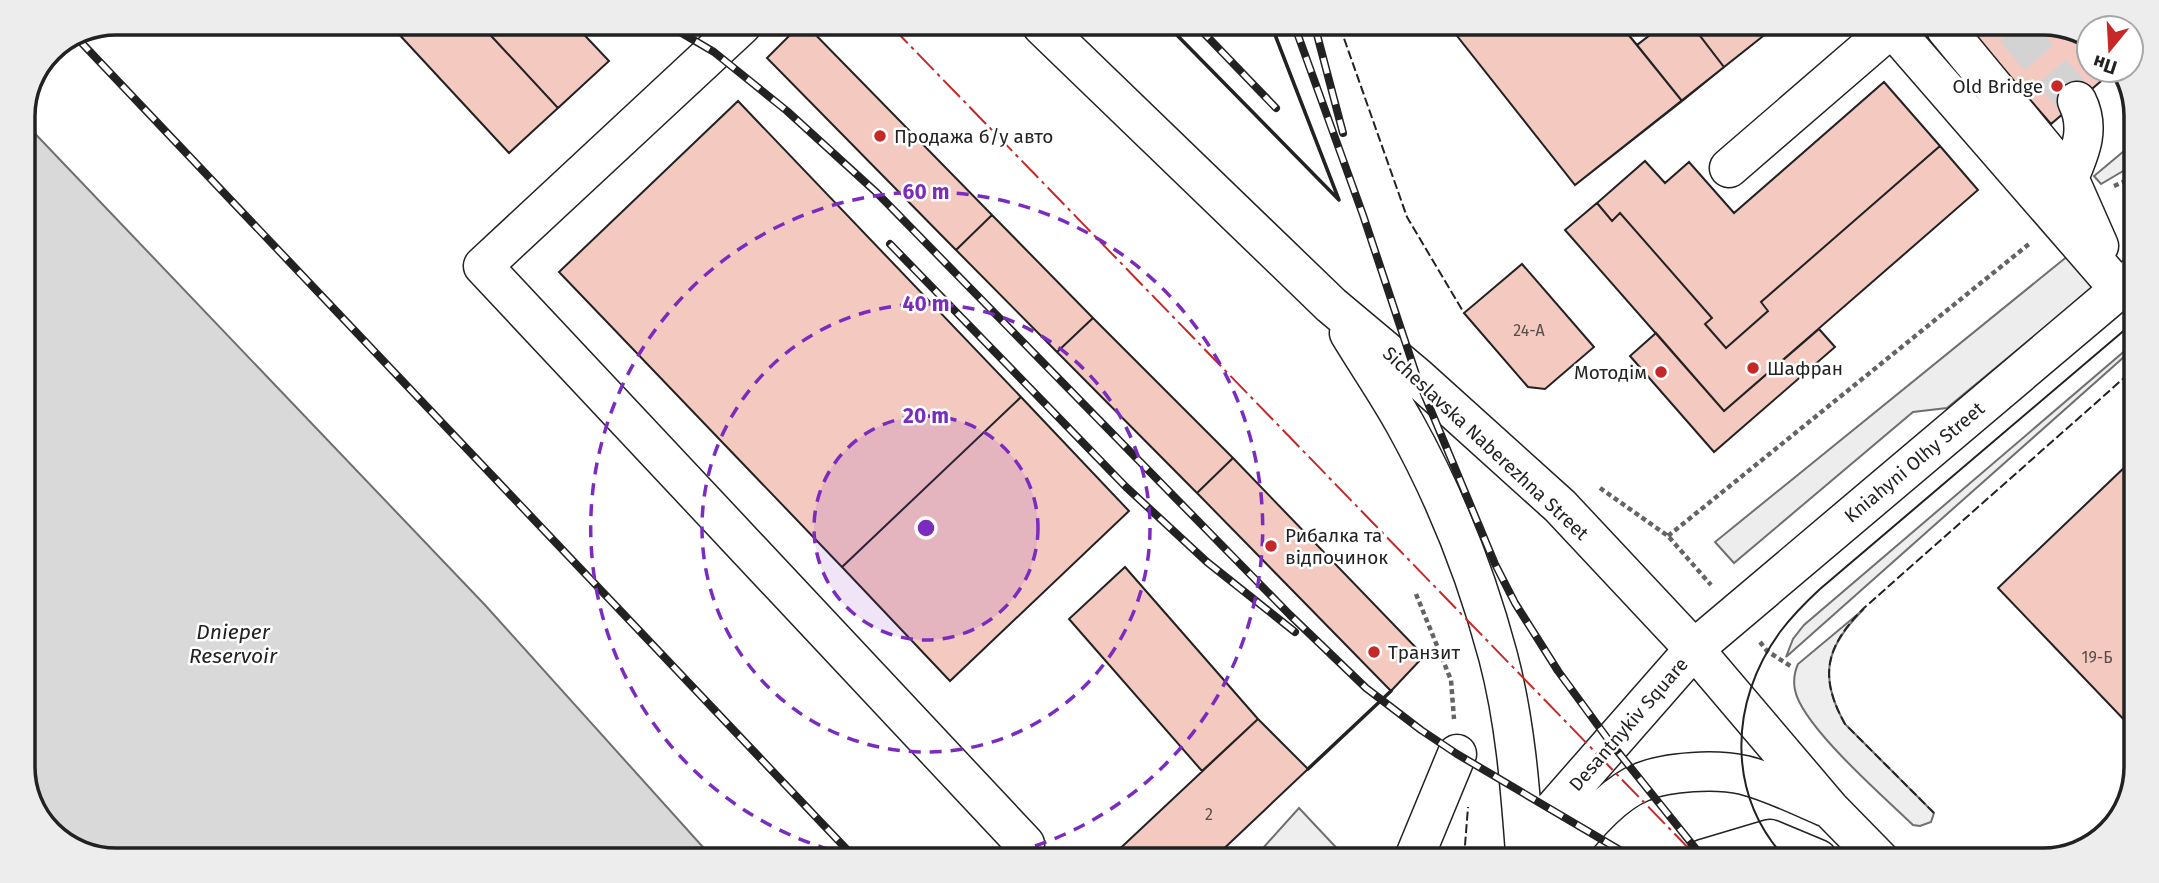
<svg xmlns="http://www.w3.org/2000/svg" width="2159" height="883" viewBox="0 0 2159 883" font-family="'Fira Sans',sans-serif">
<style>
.green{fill:#eee;stroke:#6f6f6f;stroke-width:2}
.parking{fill:#ededed;stroke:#6f6f6f;stroke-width:2}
.water{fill:#d9d9d9;stroke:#6f6f6f;stroke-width:2}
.building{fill:#f3c9c0;stroke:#222;stroke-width:2}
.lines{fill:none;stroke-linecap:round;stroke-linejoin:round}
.minor-tunnel{stroke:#d3d3d3;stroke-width:38;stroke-dasharray:38 19;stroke-linecap:butt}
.minor-casing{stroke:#222;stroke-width:41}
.major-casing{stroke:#222;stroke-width:41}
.path{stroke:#646464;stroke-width:4.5;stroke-dasharray:5 3.5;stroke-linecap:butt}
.minor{stroke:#fff;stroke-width:38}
.major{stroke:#fff;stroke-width:38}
.tram{stroke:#222;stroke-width:2}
.rail-casing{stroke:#222;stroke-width:8}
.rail{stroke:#fff;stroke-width:5;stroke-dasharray:16;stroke-linecap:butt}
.fence{stroke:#222;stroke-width:2;stroke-dasharray:9 3.5;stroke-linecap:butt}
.wall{stroke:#222;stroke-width:3.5}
.power{stroke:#c62828;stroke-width:2;stroke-dasharray:24 5 3.5 5;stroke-linecap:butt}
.ring{fill:none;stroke:#7b2cbf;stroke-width:3.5;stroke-dasharray:12 9}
.poi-dot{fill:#c62828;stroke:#fff;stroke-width:2.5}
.labels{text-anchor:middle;stroke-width:5;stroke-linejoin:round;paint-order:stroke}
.number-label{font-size:16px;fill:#564c4a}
.poi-label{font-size:19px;fill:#222;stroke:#fff;text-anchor:start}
.street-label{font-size:19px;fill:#222;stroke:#fff}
.water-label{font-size:21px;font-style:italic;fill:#222;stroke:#fff}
.rim{fill:none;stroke:#222;stroke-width:3.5}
.centre{fill:#7b2cbf;stroke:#fff;stroke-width:3.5}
.ring-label{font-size:21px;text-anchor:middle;font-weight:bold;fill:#7b2cbf;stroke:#fff;stroke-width:5;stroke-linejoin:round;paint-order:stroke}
</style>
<rect width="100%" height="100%" fill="#fff"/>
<path class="green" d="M 2136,141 L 2135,164 L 2101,184 L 2094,176 Z
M 2134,343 L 2134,348 L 1786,657 L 1793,639 L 1804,625 Z
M 1864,609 C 1826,646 1818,676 1845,724 L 1934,813 L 1931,822 L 1920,826 L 1913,825 C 1884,797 1802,726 1795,690 C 1793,680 1794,673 1798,664 Z
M 1299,808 L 1346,858 L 1255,857 Z"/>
<path class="parking" d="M 2069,255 L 2096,285 L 1947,408 L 1913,412 L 1734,563 L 1715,542 Z"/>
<path class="water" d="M 23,121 L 485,605 L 711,856 L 81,853 L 42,823 L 23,773 Z"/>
<path class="building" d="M 402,24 L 480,24 L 558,108 L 509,153 L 395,30 Z
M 486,24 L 574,24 L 609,61 L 558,108 L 483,27 Z
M 800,25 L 806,25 L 992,215 L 956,250 L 767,58 Z
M 1450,27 L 1623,28 L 1682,101 L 1575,185 Z
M 1450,27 L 1623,28 L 1637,45 L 1659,28 L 1772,29 L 1575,185 Z
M 1659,28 L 1694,28 L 1724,67 L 1682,101 L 1637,45 Z
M 1694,28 L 1772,29 L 1724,67 Z
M 1969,29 L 2078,30 L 2089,38 L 2089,70 L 2114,70 L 2051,124 Z
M 1884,82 L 1940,146 L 1761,302 L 1768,311 L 1726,348 L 1705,324 L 1712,318 L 1620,213 L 1612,221 L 1597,203 L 1645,161 L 1665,183 L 1689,162 L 1734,213 Z
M 738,101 L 1021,397 L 842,567 L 559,272 Z
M 1940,146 L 1978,190 L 1724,411 L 1565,230 L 1597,203 L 1612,221 L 1620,213 L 1712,318 L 1705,324 L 1726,348 L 1768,311 L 1761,302 Z
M 992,215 L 1093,318 L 1057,352 L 956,250 Z
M 1522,264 L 1594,347 L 1545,389 L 1528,387 L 1464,313 Z
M 1093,318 L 1233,458 L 1197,493 L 1057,352 Z
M 1819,329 L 1835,347 L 1714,452 L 1630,356 L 1656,333 L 1724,411 Z
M 1021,397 L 1129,511 L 950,681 L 842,567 Z
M 1233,458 L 1424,656 L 1391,691 L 1197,493 Z
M 2127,465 L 2133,471 L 2130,726 L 1998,588 Z
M 1125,567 L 1258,719 L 1202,771 L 1069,619 Z
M 1258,719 L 1308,769 L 1215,857 L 1111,857 Z"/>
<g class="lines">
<path class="minor-tunnel" d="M 2014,29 L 2077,101"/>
<defs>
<path id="minor" d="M 742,25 L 483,266 L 1025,844
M 1893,29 L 2119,289
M 1946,29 L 2069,178 L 2099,246
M 1729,168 L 1890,29
M 2069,178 C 2080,152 2091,129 2077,101
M 1414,858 L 1457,754
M 1703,859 L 1770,839 L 1818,859"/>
<path id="major" d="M 1042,26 L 1331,305 L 1417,377 L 1560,506 L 1694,649 L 1830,809 L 1880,860
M 1349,333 C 1367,363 1388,393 1405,424 C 1445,496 1477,577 1498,656 C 1515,720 1520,786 1525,852
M 1524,858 L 1525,852 L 1552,811 L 1694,649 L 2134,277
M 1560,859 C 1580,832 1611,794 1642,782 C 1668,771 1717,769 1744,775 C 1772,782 1799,796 1825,807"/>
</defs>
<use href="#minor" class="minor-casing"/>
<use href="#major" class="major-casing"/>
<path class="path" d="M 2114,186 L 2135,177
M 1600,488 L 1668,536 L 1711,585
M 1668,536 L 2029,244
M 1416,594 L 1451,680 L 1454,719
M 1760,642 L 1767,651 L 1792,667"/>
<use href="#minor" class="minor"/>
<use href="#major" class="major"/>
<path class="tram" d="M 1786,859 C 1726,794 1729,702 1780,632 C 1792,616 1806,602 1820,589 L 2134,322"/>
<defs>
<path id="rail" d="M 668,25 L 714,52 L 787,111 L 877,193 L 1290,615 L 1366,688 L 1421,730 L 1457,754 L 1635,859
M 1198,27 L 1276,108
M 1295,27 L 1363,215 L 1417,377 L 1495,564 L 1515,603 L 1558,671 L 1610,742 L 1704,859
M 1315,27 L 1343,133
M 78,39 L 853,856
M 890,244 L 1126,487 L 1207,562 L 1295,632"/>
</defs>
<use href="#rail" class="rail-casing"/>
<use href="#rail" class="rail"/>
<path class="fence" d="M 1340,27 L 1407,217 L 1464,313
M 1934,813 L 1845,724 C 1818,676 1826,646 1864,608 L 2133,370
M 1464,858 L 1468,807"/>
<path class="wall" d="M 1168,26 L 1339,200 L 1272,27
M 1308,769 L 1391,691"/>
<path class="power" d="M 891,26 L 1699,859"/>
</g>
<circle cx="926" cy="528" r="112" fill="#7b2cbf" fill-opacity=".12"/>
<g class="ring">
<circle cx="926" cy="528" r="112"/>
<circle cx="926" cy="528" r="224"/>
<path d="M850 855A336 336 0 1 1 999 856"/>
</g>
<g class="poi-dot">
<circle cx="2057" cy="86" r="7"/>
<circle cx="880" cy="136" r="7"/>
<circle cx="1753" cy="368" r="7"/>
<circle cx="1661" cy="372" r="7"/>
<circle cx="1271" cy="546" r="7"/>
<circle cx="1374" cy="652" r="7"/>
</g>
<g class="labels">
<g class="number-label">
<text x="1529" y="336">24-А</text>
<text x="2097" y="663">19-Б</text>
<text x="1209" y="820">2</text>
</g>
<g class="poi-label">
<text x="2043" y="93" text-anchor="end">Old Bridge</text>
<text x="894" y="143">Продажа б/у авто</text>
<text x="1767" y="375">Шафран</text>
<text x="1647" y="379" text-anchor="end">Мотодім</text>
<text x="1285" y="542">Рибалка та<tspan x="1285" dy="22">відпочинок</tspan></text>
<text x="1388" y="659">Транзит</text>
</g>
<g class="street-label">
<text transform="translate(1486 443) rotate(43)" y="7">Sicheslavska Naberezhna Street</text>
<text transform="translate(1914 462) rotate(-40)" y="7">Kniahyni Olhy Street</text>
<text transform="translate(1628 724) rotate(-49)" y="7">Desantnykiv Square</text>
</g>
<g class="water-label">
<text x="233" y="639">Dnieper<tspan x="233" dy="24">Reservoir</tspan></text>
</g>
</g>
<path d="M0 0H2159V883H0ZM116 35H2043A81 81 0 0 1 2124 116V767A81 81 0 0 1 2043 848H116A81 81 0 0 1 35 767V116A81 81 0 0 1 116 35Z" fill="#ededed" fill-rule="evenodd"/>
<path class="rim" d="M116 35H2043A81 81 0 0 1 2124 116V767A81 81 0 0 1 2043 848H116A81 81 0 0 1 35 767V116A81 81 0 0 1 116 35Z"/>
<circle cx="926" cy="528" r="10" class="centre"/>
<g class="ring-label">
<text x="926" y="199">60 m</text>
<text x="926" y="311">40 m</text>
<text x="926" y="423">20 m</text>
</g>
<g transform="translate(2110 49) rotate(198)"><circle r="33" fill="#ffffff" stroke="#a7a7a7" stroke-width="2"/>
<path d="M0-5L12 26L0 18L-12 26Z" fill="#c62828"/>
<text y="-10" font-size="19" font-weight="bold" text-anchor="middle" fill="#222222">Пн</text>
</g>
</svg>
